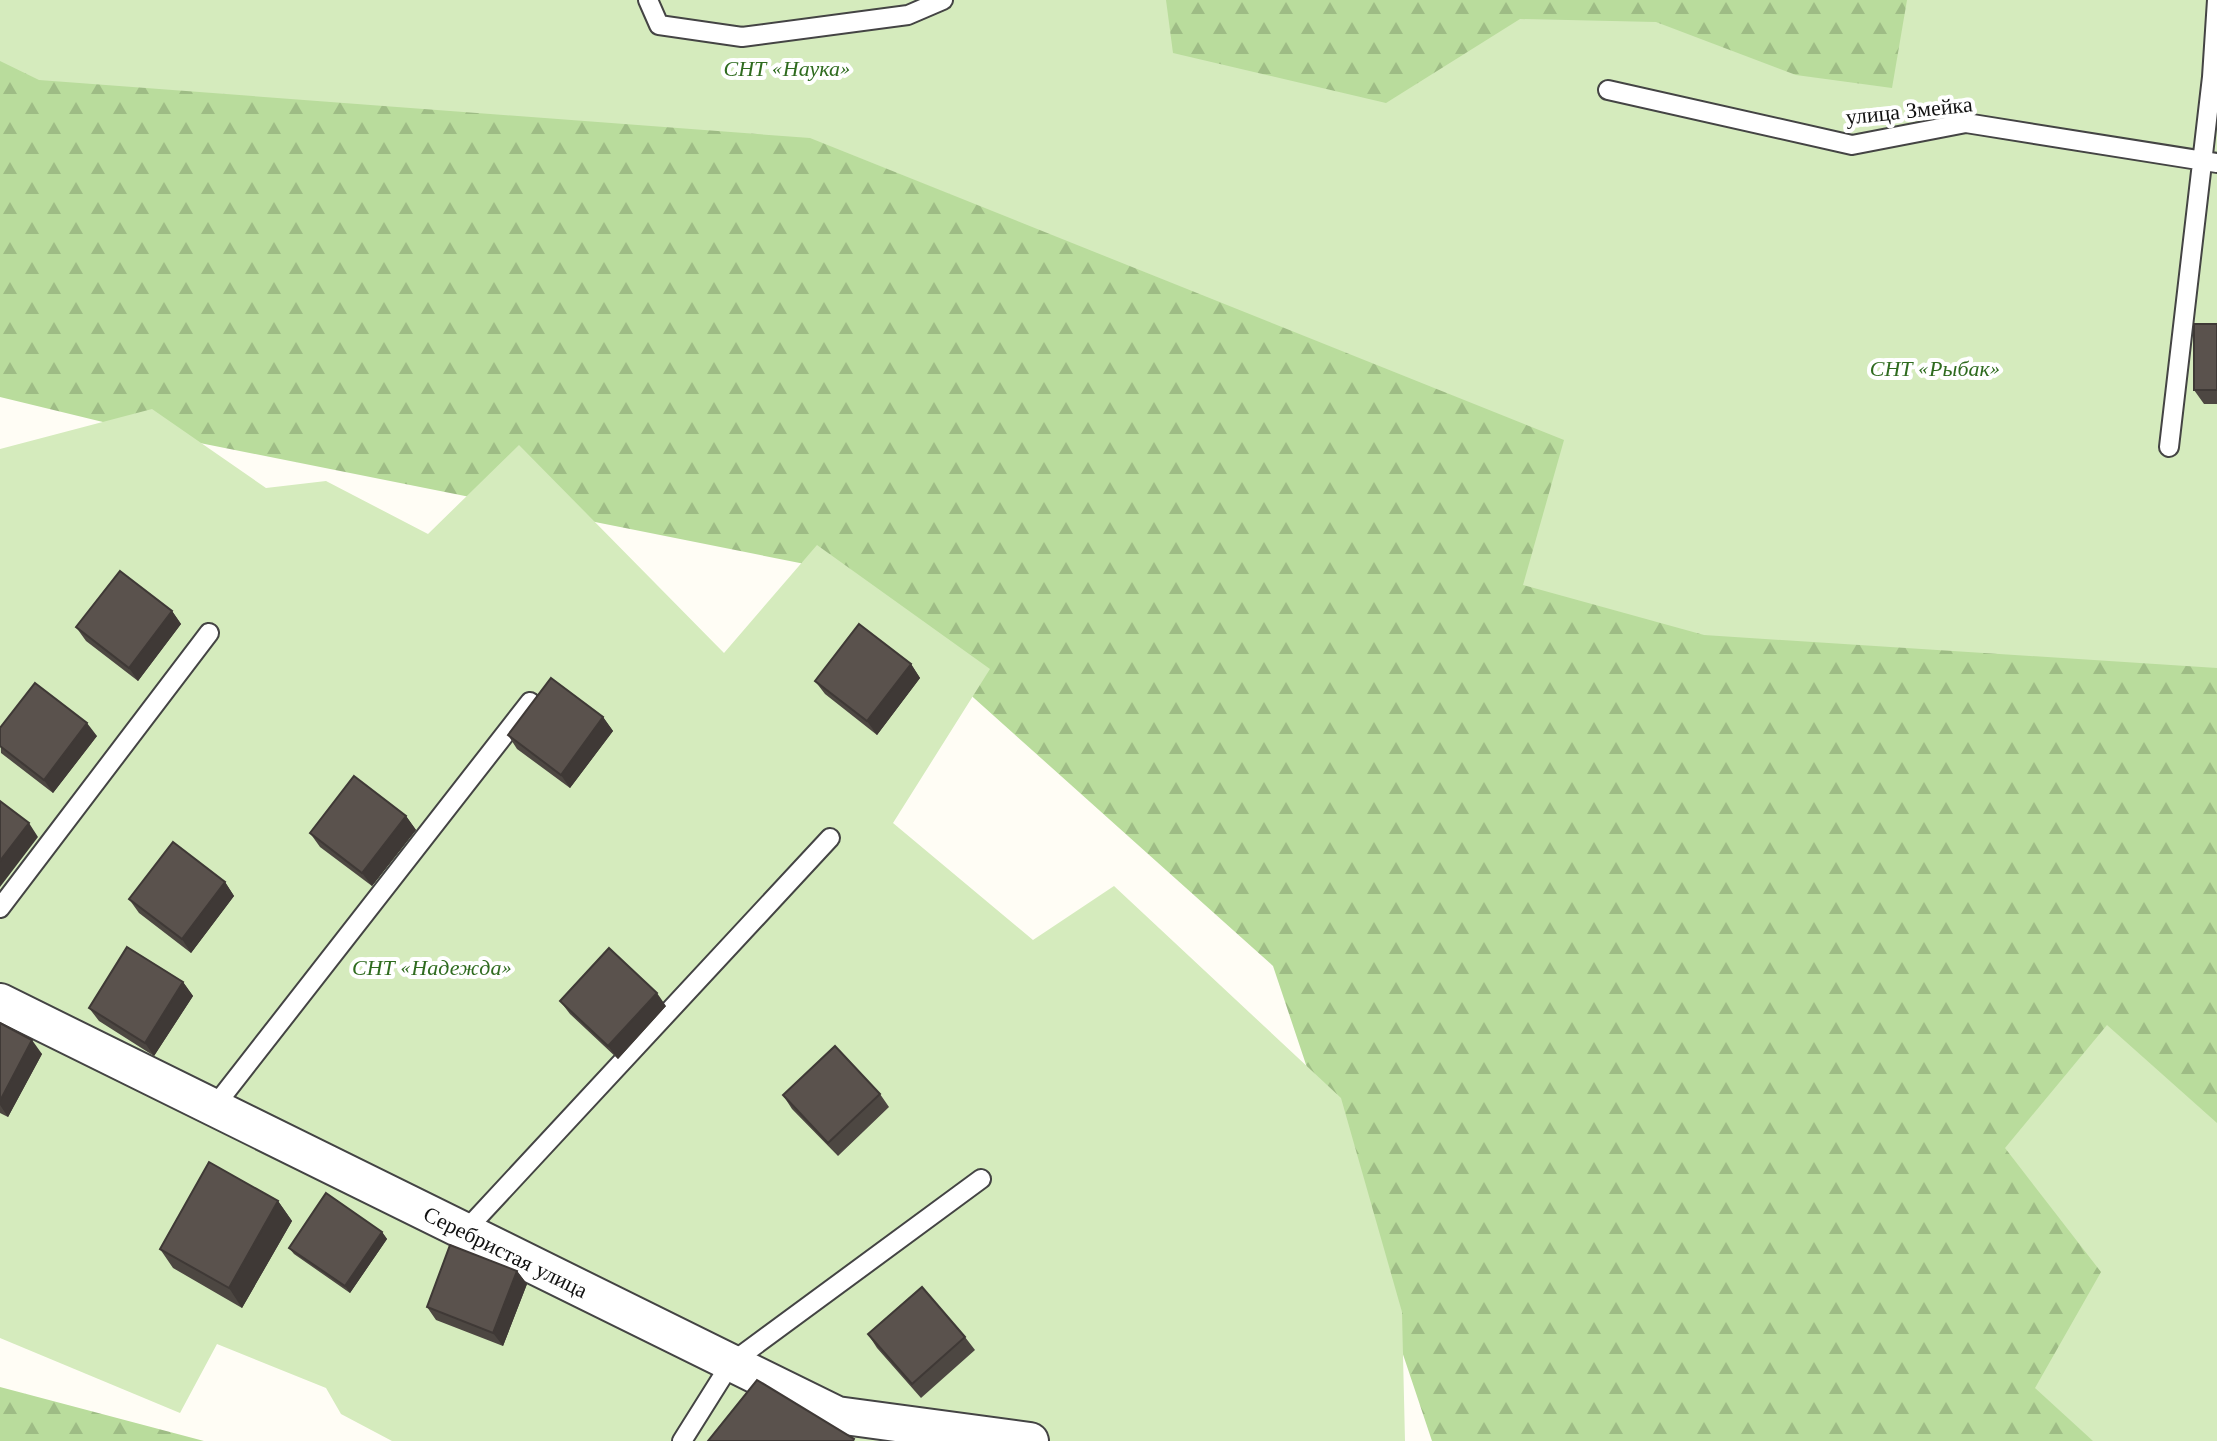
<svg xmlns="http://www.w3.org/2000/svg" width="2217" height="1441" viewBox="0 0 2217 1441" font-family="'Libre Baskerville',serif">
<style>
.forest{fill:url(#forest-firs)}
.park{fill:#d5ebbd}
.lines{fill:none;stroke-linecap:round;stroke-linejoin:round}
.service-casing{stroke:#444;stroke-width:22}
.minor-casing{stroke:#444;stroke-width:40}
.service{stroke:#fff;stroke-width:18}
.minor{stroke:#fff;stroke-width:36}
.wall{fill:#4d4742}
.shaded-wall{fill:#3f3936}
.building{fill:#5a524d;stroke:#3f3936;stroke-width:2}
.labels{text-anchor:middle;stroke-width:8;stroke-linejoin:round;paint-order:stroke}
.park-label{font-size:22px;font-style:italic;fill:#2f6b1f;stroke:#fff}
.street-label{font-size:22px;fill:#111;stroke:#fff}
</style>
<defs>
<pattern id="forest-firs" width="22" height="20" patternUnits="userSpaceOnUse" patternTransform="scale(2)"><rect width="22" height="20" fill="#b9dc9c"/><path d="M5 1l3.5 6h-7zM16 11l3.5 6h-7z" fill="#9ebc85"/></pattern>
</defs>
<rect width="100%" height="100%" fill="#fffdf5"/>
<path class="forest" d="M 599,0 L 2217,0 L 2217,1441 L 1432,1441 L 1273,966 L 830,569 L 140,431 L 0,397 L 0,37 Z
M 0,1387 L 204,1441 L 0,1441 Z"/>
<path class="park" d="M 0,0 L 1166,0 L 1173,53 L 1386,103 L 1520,19 L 1656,22 L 1796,75 L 1892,88 L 1907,0 L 2217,0 L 2217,668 L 1704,635 L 1523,585 L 1564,440 L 810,138 L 39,80 L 0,61 Z
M 152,409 L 266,488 L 326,481 L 428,534 L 519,445 L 724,653 L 817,545 L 990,669 L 893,823 L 1033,940 L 1114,886 L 1341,1098 L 1402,1312 L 1405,1441 L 392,1441 L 341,1414 L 326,1388 L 217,1344 L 180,1413 L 0,1338 L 0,449 Z
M 2107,1025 L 2217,1123 L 2217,1441 L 2093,1441 L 2035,1388 L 2101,1272 L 2005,1148 Z"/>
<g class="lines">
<defs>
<path id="service" d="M 648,0 L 659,25 L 742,37 L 908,15 L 943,0
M 1608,90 L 1852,145 L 1966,123 L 2217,163
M 2169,447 L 2212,77 L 2217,0
M 0,908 L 209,633
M 214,1107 L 530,702
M 465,1231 L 830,838
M 682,1441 L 731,1363 L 981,1179"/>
<g id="minor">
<path id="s1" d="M 0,1002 L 837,1415 L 1030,1441"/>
</g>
</defs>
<use href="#service" class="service-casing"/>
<use href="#minor" class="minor-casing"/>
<use href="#service" class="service"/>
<use href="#minor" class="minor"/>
</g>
<path class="wall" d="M 2217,324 L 2217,404 L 2204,404 L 2194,390 Z
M 172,611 L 181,624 L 138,681 L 86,641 L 76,627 Z
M 911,664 L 920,678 L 877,735 L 825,694 L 815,681 Z
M 603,717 L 613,731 L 570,788 L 517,749 L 508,735 Z
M 0,728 L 97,736 L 53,793 L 1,753 Z
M 406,816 L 416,830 L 372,886 L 320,847 L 310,833 Z
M 225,882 L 234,896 L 191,953 L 139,913 L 129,899 Z
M 183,982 L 193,996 L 154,1056 L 99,1021 L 89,1008 Z
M 560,1001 L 666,1006 L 618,1059 L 570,1014 Z
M 0,1023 L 42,1054 L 8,1117 L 0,1113 Z
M 880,1094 L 889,1107 L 838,1156 L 792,1109 L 783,1095 Z
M 278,1201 L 292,1221 L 242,1308 L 173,1268 L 160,1249 Z
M 382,1232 L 387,1239 L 350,1293 L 294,1254 L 289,1248 Z
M 517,1271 L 527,1284 L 503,1346 L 436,1320 L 427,1307 Z
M 868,1334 L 965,1337 L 975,1350 L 921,1398 L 877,1348 Z"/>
<path class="shaded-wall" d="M 172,611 L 181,624 L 138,681 L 129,668 Z
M 911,664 L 920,678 L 877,735 L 867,721 Z
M 603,717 L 613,731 L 570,788 L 561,775 Z
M 87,723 L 97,736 L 53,793 L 44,780 Z
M 406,816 L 416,830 L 372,886 L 362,873 Z
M 29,823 L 38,837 L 0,887 L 0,861 Z
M 225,882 L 234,896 L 191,953 L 182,939 Z
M 183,982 L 193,996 L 154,1056 L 145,1043 Z
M 657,993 L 666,1006 L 618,1059 L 608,1046 Z
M 32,1040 L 42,1054 L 8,1117 L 0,1105 L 0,1101 Z
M 278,1201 L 292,1221 L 242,1308 L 229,1288 Z
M 382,1232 L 387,1239 L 350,1293 L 345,1286 Z
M 517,1271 L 527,1284 L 503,1346 L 493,1333 Z"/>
<path class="building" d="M 2194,324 L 2217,324 L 2217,390 L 2194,390 Z
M 120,571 L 172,611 L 129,668 L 76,627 Z
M 859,624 L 911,664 L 867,721 L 815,681 Z
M 551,678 L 603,717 L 561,775 L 508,735 Z
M 35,683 L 87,723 L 44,780 L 0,746 L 0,728 Z
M 354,776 L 406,816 L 362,873 L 310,833 Z
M 0,801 L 29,823 L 0,861 Z
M 173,842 L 225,882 L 182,939 L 129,899 Z
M 127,947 L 183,982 L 145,1043 L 89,1008 Z
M 609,948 L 657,993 L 608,1046 L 560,1001 Z
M 0,1023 L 32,1040 L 0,1101 Z
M 835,1046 L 880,1094 L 828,1143 L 783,1095 Z
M 209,1162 L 278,1201 L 229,1288 L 160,1249 Z
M 326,1193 L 382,1232 L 345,1286 L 289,1248 Z
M 450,1245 L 517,1271 L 493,1333 L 427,1307 Z
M 922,1287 L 965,1337 L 912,1384 L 868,1334 Z
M 757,1380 L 854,1439 L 853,1441 L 708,1441 Z"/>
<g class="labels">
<g class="park-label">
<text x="787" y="76">СНТ «Наука»</text>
<text x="1935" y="376">СНТ «Рыбак»</text>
<text x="432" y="975">СНТ «Надежда»</text>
</g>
<g class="street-label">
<text transform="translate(1909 110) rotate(-6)" y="8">улица Змейка</text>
<text dy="8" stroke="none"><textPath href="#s1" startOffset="564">Серебристая улица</textPath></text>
</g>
</g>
</svg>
